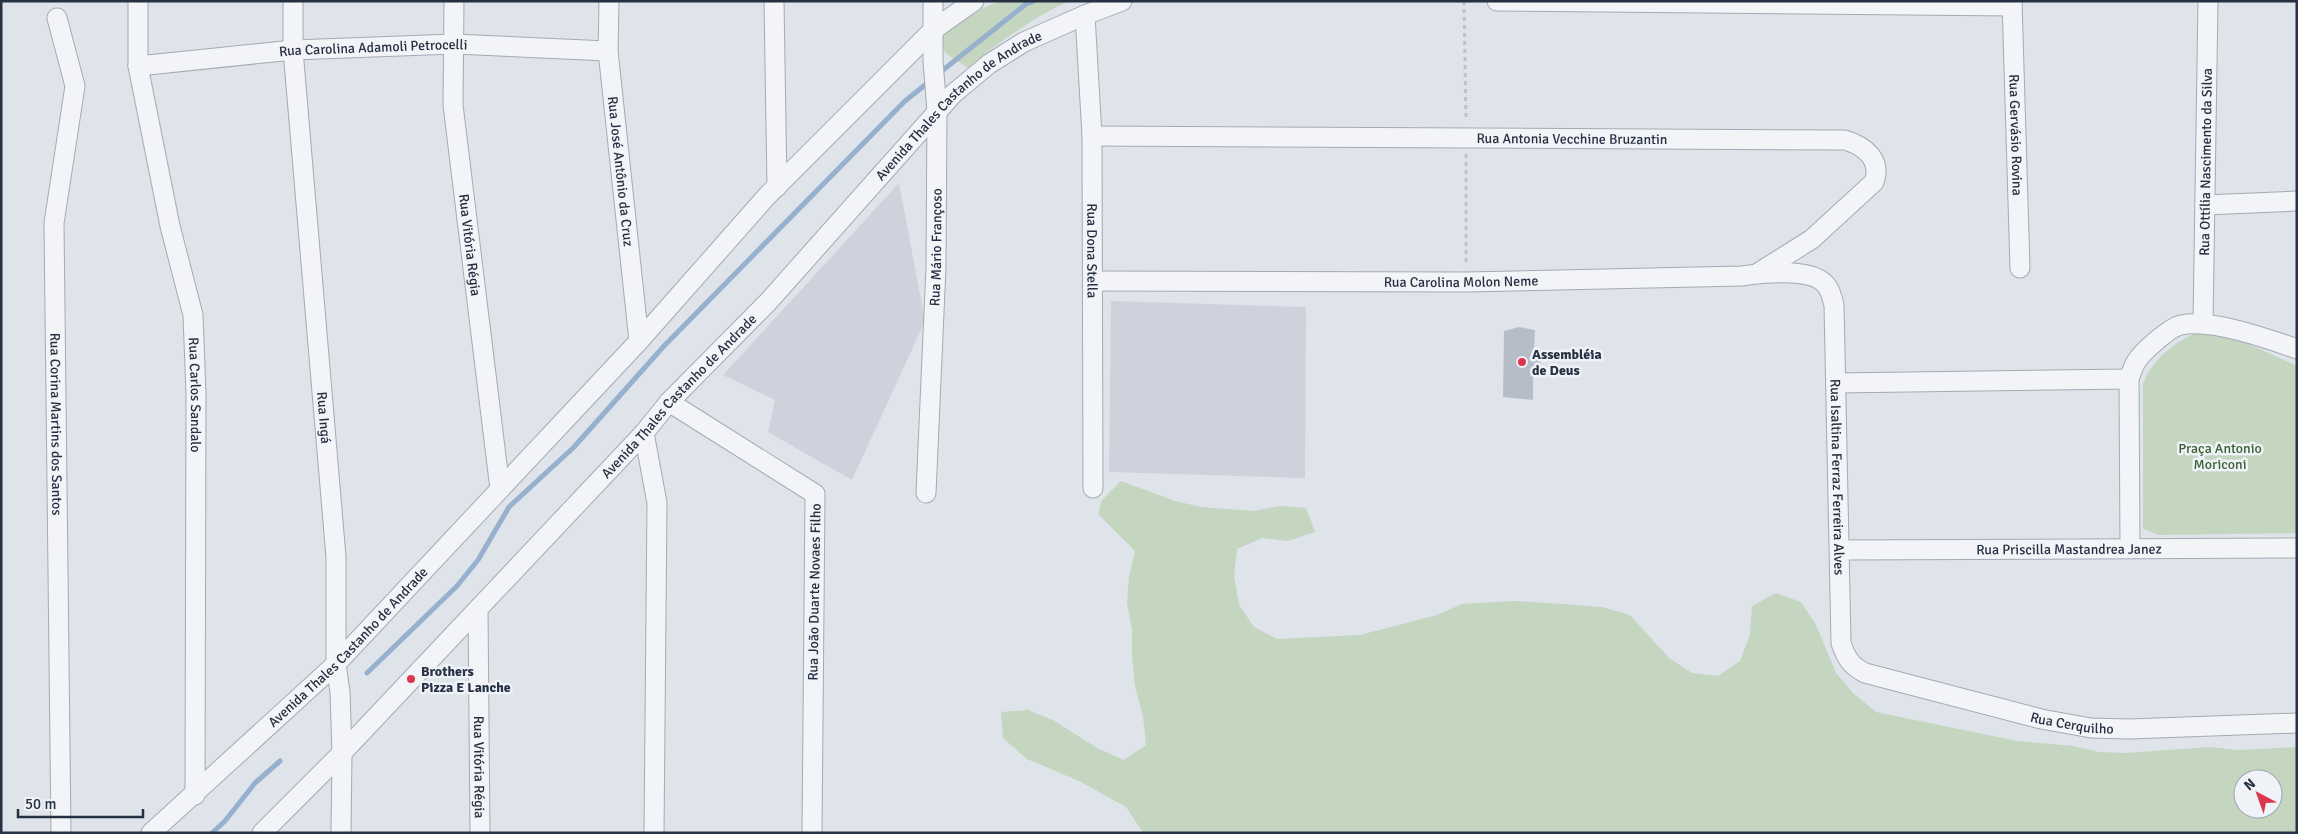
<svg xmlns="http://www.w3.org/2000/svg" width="2298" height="834" viewBox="0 0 2298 834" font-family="Signika,sans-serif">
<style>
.built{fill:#cdd2dc}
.green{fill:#c4d5c0;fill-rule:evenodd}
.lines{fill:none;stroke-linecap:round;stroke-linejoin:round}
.stream{stroke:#97b0cd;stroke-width:5}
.building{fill:#b6bcc8}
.minor-casing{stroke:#a4aab5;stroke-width:21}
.path{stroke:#bec1c9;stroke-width:3;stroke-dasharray:4 4;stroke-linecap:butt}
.minor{stroke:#f3f4f8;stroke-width:19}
.poi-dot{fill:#db384d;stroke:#eff2f7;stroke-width:2}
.labels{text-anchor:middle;stroke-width:5;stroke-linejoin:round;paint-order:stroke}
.street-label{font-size:14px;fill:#263043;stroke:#eff2f7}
.poi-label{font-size:14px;font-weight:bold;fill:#263043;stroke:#eff2f7;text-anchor:start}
.park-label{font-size:14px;fill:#3a6032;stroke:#eff2f7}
</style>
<rect width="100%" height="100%" fill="#dfe3ea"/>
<path class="built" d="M 899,183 L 925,321 L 852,480 L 768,432 L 775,400 L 723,375 Z
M 1111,301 L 1306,307 L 1305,478 L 1109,472 Z"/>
<path class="green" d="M 1000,1 L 1070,1 C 1038,14 993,46 968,68 L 945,53 L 941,39 C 957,18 976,11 1000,1 Z
M 2203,323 L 2297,366 L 2297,533 L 2159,535 L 2143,529 L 2143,384 C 2150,364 2165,351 2182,340 C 2191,335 2198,333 2203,323 Z
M 1121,481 L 1175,501 L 1201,507 L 1253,511 L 1280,506 L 1306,508 L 1315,532 L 1288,541 L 1262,538 L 1237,549 L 1234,575 L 1239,605 L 1254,627 L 1277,639 L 1360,635 L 1437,615 L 1462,604 L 1515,601 L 1576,605 L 1602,607 L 1630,615 L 1669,658 L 1692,673 L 1718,676 L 1740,661 L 1750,635 L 1752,606 L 1776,593 L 1801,602 L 1816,625 L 1836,673 L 1853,693 L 1876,712 L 2017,741 L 2073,746 L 2099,752 L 2127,753 L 2208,747 L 2238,750 L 2297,747 L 2297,833 L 1147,833 L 1142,831 L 1126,807 L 1079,781 L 1027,759 L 1003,738 L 1001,712 L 1028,710 L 1053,720 L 1097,748 L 1124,760 L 1146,745 L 1143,717 L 1135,686 L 1132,658 L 1132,630 L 1127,603 L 1129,577 L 1135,551 L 1098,514 L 1102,500 ZM 2243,779 L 2273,779 L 2273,809 L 2243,809 Z"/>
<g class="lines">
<path class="stream" d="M 938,74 L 1026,4 L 1034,1
M 367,673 L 457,586 L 478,560 L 509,507 L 574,447 L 664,346 L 905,101 L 930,81
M 212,833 L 225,821 L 255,783 L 280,761"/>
</g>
<path class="building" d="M 1519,327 L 1535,330 L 1534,348 L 1541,350 L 1540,374 L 1533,374 L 1533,400 L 1503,397 L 1504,331 Z"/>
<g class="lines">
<defs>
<g id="minor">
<path id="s1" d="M 138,1 L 138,66 L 170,226 L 193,315 L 196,394 L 195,795"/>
<path id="s2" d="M 293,1 L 293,50 L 336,557 L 336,664 L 340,692 L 342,753 L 341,833"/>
<path id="s3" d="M 454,1 L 453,105 L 500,489"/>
<path id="s4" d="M 609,1 L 608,51 L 639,341"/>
<path d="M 774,1 L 777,187"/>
<path d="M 1497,1 L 2012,6"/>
<path id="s5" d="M 2012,1 L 2020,268"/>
<path id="s6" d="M 1085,15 L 1092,136 L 1093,488"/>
<path id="s7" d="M 57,18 L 75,86 L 54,223 L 61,833"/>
<path id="s8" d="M 138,66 L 293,50 L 454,44 L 608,51"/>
<path id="s9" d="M 1092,136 L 1845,140 C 1865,146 1882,160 1874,182 L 1812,239 L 1758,273"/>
<path d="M 2205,205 L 2297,201"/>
<path id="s10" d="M 1093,281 L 1466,282 L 1742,276 C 1762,273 1809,268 1824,283 C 1830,288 1832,297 1834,305 L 1841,643 C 1846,658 1851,666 1865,673 L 2041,719 L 2091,728 L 2129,729 L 2297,723"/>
<path id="s11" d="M 2203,323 L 2208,1"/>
<path d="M 1836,383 L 2129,379"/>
<path d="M 669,402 L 815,494 L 812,833"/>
<path d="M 644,433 L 657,503 L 654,833"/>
<path id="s12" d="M 926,493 L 936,267 L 937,111 L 933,61 L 933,1"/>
<path d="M 2130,547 L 2129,379 C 2131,374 2133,367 2136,362 C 2142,352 2170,327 2181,325 C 2212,319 2266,338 2297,349"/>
<path id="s13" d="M 1841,550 L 2297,548"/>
<path id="s14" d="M 478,609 L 480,833"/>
<path id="s15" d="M 151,833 L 336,664 L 639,341 L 767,196 L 933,30 L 974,1"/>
<path id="s16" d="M 262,833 L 342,753 L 644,433 L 669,402 L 768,302 L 953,94 L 989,64 L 1024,42 L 1085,15 L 1122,1"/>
</g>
</defs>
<use href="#minor" class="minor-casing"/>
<path class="path" d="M 1464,1 L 1466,121
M 1466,154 L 1466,266"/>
<use href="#minor" class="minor"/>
</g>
<g class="poi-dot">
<circle cx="1522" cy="362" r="5"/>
<circle cx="411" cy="679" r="5"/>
</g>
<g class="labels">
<g class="street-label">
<text dy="5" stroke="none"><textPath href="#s8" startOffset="236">Rua Carolina Adamoli Petrocelli</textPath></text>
<text dy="5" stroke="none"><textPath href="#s16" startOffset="1009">Avenida Thales Castanho de Andrade</textPath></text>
<text dy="5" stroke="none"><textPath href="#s5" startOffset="134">Rua Gervásio Rovina</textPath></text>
<text dy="5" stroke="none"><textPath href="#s9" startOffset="480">Rua Antonia Vecchine Bruzantin</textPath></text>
<text dy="5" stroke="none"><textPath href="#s11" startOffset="161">Rua Ottília Nascimento da Silva</textPath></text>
<text dy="5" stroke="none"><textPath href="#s4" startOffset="171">Rua José Antônio da Cruz</textPath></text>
<text dy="5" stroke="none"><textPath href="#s3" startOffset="245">Rua Vitória Régia</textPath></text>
<text dy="5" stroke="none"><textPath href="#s12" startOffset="246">Rua Mário Françoso</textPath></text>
<text dy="5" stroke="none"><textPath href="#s6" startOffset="236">Rua Dona Stella</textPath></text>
<text dy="5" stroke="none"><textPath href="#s10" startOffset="368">Rua Carolina Molon Neme</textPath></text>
<text dy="5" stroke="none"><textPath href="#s1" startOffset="400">Rua Carlos Sandalo</textPath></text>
<text dy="5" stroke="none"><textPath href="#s16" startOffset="604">Avenida Thales Castanho de Andrade</textPath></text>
<text dy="5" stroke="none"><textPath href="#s2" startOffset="418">Rua Ingá</textPath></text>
<text dy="5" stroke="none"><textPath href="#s7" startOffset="410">Rua Corina Martins dos Santos</textPath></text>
<text dy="5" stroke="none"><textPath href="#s10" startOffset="930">Rua Isaltina Ferraz Ferreira Alves</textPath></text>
<text dy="5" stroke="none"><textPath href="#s13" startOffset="228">Rua Priscilla Mastandrea Janez</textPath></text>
<text transform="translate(814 592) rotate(-89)" y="5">Rua João Duarte Novaes Filho</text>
<text dy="5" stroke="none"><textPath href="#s15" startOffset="271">Avenida Thales Castanho de Andrade</textPath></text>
<text dy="5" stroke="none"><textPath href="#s10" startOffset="1349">Rua Cerquilho</textPath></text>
<text dy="5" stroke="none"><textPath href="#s14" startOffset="158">Rua Vitória Régia</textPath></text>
</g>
<g class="poi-label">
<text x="1532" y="359">Assembléia<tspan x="1532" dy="16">de Deus</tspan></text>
<text x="421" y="676">Brothers<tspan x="421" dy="16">Pizza E Lanche</tspan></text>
</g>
<g class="park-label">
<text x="2220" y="453">Praça Antonio<tspan x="2220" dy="16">Moriconi</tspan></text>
</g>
</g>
<rect width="2298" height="834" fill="none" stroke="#263043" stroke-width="5"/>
<g transform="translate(2258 794) rotate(319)"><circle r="24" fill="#eff2f7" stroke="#9fa4af"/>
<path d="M0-4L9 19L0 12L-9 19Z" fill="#db384d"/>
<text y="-8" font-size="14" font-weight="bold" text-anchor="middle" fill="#263043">N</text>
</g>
<path d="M18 809v8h125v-8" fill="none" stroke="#263043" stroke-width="2.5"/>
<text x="25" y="809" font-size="15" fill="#263043" stroke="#eff2f7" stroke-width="4" paint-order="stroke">50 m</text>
</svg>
